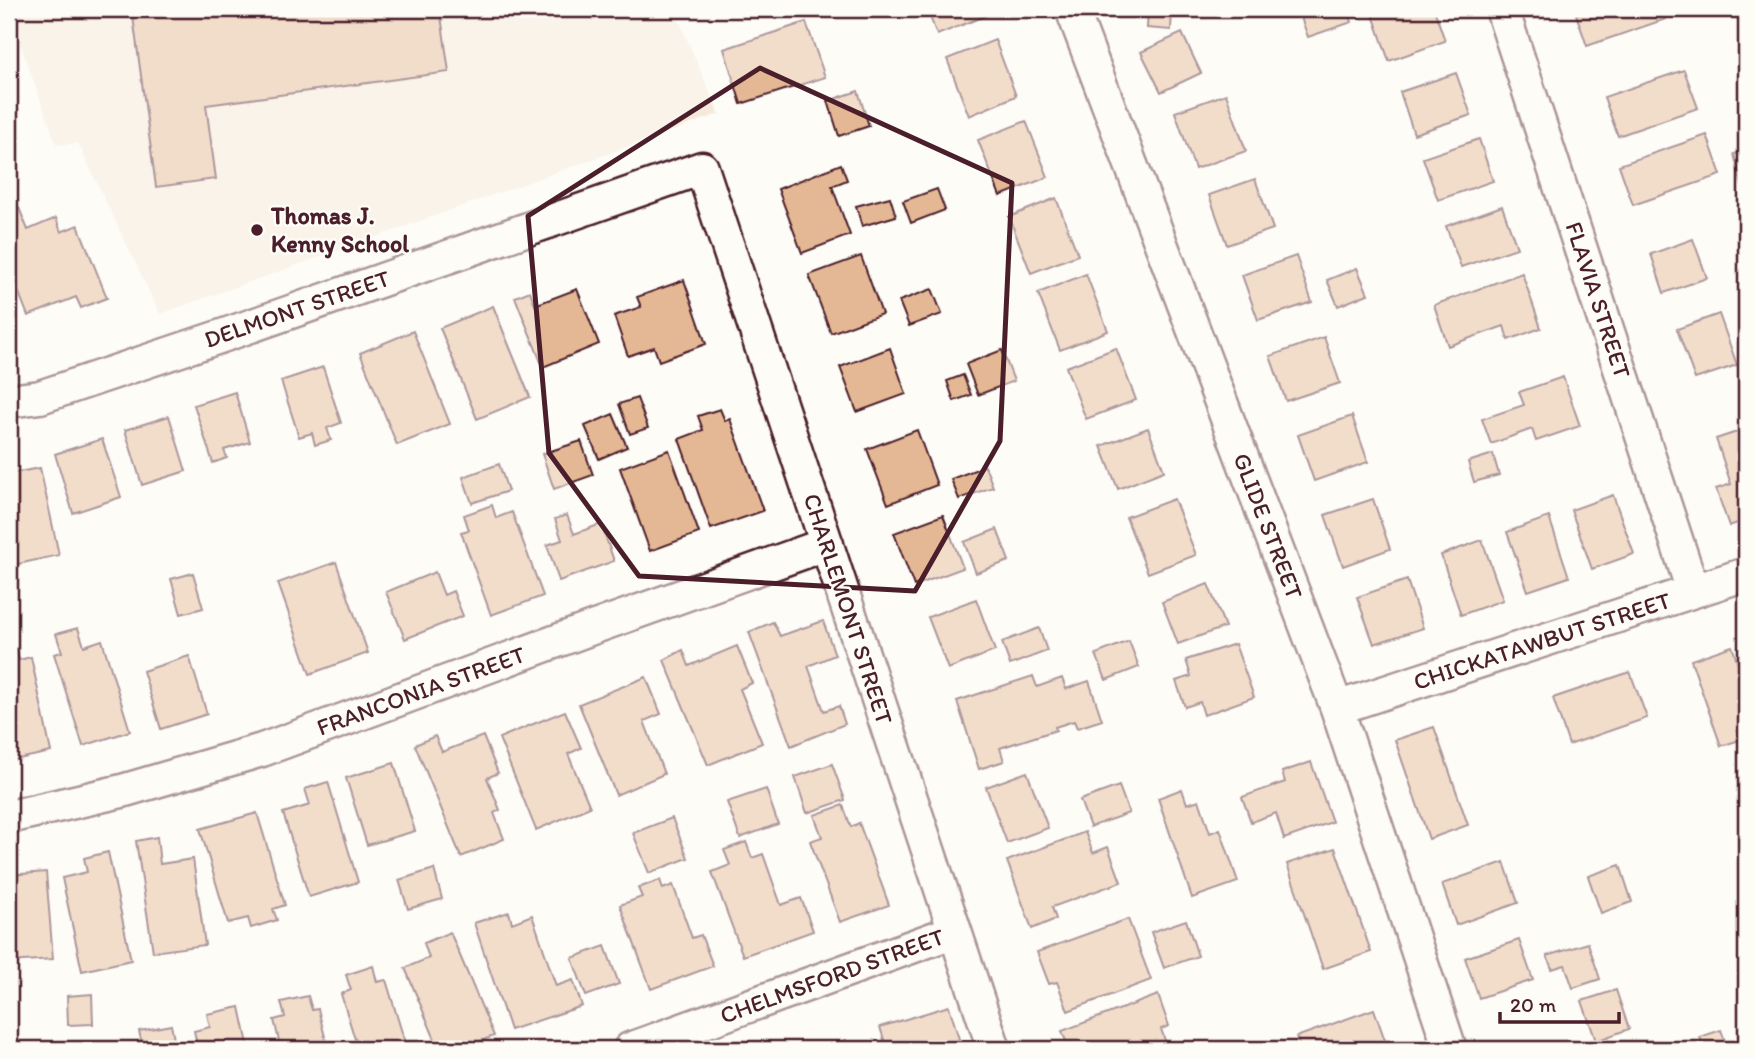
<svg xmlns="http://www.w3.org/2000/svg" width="1755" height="1058" viewBox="0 0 1755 1058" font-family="Itim,sans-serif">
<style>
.built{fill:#f6e8da}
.building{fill:#e5b895;stroke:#4a1f2b;stroke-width:2}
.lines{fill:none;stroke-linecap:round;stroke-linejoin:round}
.street-casing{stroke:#4a1f2b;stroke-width:37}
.street{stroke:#fdfcf7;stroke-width:32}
.marked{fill:none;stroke:#4a1f2b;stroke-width:5;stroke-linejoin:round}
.poi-dot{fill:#4a1f2b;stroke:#fdfcf7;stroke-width:2.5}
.labels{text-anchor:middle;stroke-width:5;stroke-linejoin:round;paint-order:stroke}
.poi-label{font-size:24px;font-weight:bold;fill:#4a1f2b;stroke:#fdfcf7;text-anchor:start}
.street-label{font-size:24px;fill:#4a1f2b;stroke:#fdfcf7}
</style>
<rect width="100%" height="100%" fill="#fdfcf7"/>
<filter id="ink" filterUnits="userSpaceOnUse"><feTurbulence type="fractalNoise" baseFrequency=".0143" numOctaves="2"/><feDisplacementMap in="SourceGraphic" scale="14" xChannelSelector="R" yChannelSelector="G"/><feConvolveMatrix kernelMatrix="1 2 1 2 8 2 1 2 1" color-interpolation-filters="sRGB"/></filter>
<g filter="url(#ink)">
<path class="built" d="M 9,9 L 674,9 L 719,114 L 160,314 L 78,143 L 57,145 L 9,14 Z"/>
<path class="building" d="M 132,9 L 440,9 L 449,72 L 206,105 L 216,179 L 156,187 Z
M 927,9 L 982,9 L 985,16 L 937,35 Z
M 1148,9 L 1172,9 L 1171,30 L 1147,28 Z
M 1298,9 L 1347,9 L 1352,22 L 1308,37 Z
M 1371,9 L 1434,9 L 1445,41 L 1389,61 Z
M 1590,9 L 1662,9 L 1666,19 L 1587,46 L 1576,14 Z
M 806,22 L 825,77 L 741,104 L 724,49 Z
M 1182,33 L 1201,73 L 1161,92 L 1141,52 Z
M 995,40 L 1016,96 L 969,116 L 947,59 Z
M 1684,70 L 1698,108 L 1618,136 L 1604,97 Z
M 1456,73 L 1471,115 L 1414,134 L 1400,92 Z
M 858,91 L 869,126 L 839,136 L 828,101 Z
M 1226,94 L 1246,151 L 1195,169 L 1175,112 Z
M 1026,121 L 1048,177 L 1000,196 L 978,140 Z
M 1707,135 L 1721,175 L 1633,205 L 1619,165 Z
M 1479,139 L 1493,181 L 1438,200 L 1423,158 Z
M 1746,151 L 1746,189 L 1743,190 L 1734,154 Z
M 841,164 L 847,180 L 832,186 L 850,235 L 802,253 L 778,189 Z
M 1255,179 L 1273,229 L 1227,245 L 1209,195 Z
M 937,189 L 945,210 L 911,223 L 903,201 Z
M 890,197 L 896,216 L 862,226 L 856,206 Z
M 1056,198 L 1078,255 L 1031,273 L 1009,217 Z
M 1502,206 L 1517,248 L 1461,267 L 1446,226 Z
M 19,208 L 28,230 L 56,218 L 61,232 L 78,225 L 107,298 L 81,308 L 76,297 L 28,316 L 9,267 L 9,212 Z
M 1693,239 L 1707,278 L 1664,293 L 1651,254 Z
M 861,256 L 882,314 L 831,333 L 809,275 Z
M 1296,256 L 1312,302 L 1258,320 L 1242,275 Z
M 1357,268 L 1368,294 L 1338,306 L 1327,280 Z
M 1522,273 L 1541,328 L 1508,340 L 1504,326 L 1448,346 L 1434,305 Z
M 1086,274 L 1108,331 L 1060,350 L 1038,293 Z
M 684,280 L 706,344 L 659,361 L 654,347 L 628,356 L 614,316 L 641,307 L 637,297 Z
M 577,289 L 599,344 L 543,367 L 515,297 L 530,291 L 535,305 Z
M 932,289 L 942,314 L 909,326 L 899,301 Z
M 493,306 L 530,397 L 477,419 L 440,328 Z
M 1719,314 L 1737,365 L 1695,379 L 1677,329 Z
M 413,331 L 450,424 L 397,445 L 360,353 Z
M 1324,337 L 1340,383 L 1286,401 L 1270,356 Z
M 890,348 L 906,394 L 857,412 L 840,367 Z
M 1116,348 L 1136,400 L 1086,419 L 1066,367 Z
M 1002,350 L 1014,381 L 978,395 L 966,364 Z
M 323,367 L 341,423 L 327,428 L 331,440 L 315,445 L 312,433 L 299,437 L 281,381 Z
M 963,375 L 971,395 L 954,401 L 947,381 Z
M 1563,377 L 1580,426 L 1536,441 L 1532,429 L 1491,444 L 1482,419 L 1524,405 L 1519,392 Z
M 235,392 L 250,442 L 224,450 L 227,458 L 213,463 L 194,405 Z
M 637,398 L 648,428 L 630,434 L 619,404 Z
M 720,409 L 725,421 L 730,419 L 763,511 L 711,529 L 679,439 L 703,430 L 698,416 Z
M 613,414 L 627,447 L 599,459 L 585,426 Z
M 169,416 L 186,471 L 142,485 L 125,430 Z
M 1352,416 L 1368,462 L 1314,481 L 1298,435 Z
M 1148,428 L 1164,471 L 1118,489 L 1101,446 Z
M 1746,429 L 1746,520 L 1729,526 L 1716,489 L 1731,484 L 1716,439 Z
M 917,430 L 937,485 L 888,504 L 867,449 Z
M 102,439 L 121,497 L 73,513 L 55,454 Z
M 581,441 L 593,475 L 554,489 L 542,454 Z
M 669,450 L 699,533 L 650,551 L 620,468 Z
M 1493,454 L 1499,475 L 1474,482 L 1468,462 Z
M 9,463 L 11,463 L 13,473 L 40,468 L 59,555 L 9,566 Z
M 499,464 L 508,491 L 472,503 L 463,477 Z
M 985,466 L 993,487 L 959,499 L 951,479 Z
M 1613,495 L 1634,554 L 1592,569 L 1571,510 Z
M 1174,499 L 1196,555 L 1148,573 L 1126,517 Z
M 1373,499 L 1390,549 L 1343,566 L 1325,515 Z
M 492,505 L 496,518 L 512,512 L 543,596 L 491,615 L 461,532 L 469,530 L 464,515 Z
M 567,515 L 574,534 L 601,524 L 614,561 L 559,581 L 547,545 L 562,540 L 555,519 Z
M 943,515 L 963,568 L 914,586 L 894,533 Z
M 1549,517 L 1569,577 L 1528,591 L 1507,532 Z
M 997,529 L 1009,561 L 976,573 L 964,542 Z
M 1482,540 L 1503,600 L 1461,615 L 1441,555 Z
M 336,562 L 368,653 L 310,674 L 278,583 Z
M 435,572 L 444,595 L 453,591 L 463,616 L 405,639 L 386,592 Z
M 193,573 L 203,608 L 181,614 L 171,579 Z
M 1407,580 L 1423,628 L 1374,644 L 1357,597 Z
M 1208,584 L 1225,627 L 1178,644 L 1162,602 Z
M 976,599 L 995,651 L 948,669 L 928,617 Z
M 823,621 L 835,655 L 808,666 L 824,711 L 839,706 L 845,724 L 791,746 L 749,632 L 773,622 L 780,636 Z
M 78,628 L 84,646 L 102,640 L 130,731 L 83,746 L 54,654 L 62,652 L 56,634 Z
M 1039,628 L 1047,651 L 1010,665 L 1002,642 Z
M 1129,641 L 1139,667 L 1106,680 L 1096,654 Z
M 1235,644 L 1254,697 L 1204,715 L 1200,702 L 1185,707 L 1176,681 L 1191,676 L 1186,660 Z
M 737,646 L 752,683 L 740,689 L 762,743 L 708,765 L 664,660 L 683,650 L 689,666 Z
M 1732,646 L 1746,688 L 1746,738 L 1721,746 L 1691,660 Z
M 16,648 L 19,660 L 31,657 L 51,752 L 9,761 L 9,649 Z
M 189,656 L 207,714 L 161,729 L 143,671 Z
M 1630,672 L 1647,718 L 1569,745 L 1553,698 Z
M 1033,676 L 1037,687 L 1062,678 L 1066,689 L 1089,681 L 1102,720 L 1077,728 L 1074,721 L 1055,727 L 1056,730 L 1000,748 L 1004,761 L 979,769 L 957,701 Z
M 646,677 L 661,714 L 644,721 L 664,774 L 616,795 L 579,704 Z
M 565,711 L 581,748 L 568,754 L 590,807 L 536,830 L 499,738 Z
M 1434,727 L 1468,825 L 1429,839 L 1395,740 Z
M 435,736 L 442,752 L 483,736 L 498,773 L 487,778 L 500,810 L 494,813 L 504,839 L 461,857 L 415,745 Z
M 1311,762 L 1332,822 L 1284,839 L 1276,813 L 1251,822 L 1242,797 L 1285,782 L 1282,772 Z
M 394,763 L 415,831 L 367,845 L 346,778 Z
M 832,764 L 845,800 L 807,813 L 795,777 Z
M 1027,772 L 1048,828 L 1007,843 L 986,787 Z
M 328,782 L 358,882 L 309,897 L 283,813 L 310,805 L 305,789 Z
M 1119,786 L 1129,813 L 1090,827 L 1080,800 Z
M 766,789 L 778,824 L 740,838 L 727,802 Z
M 1182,789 L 1187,804 L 1199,800 L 1210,833 L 1220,829 L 1238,882 L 1192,898 L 1158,798 Z
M 843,805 L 851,827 L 859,823 L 889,905 L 840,922 L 810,841 L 822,837 L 814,815 Z
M 257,813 L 285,905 L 273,909 L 277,920 L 251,928 L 248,918 L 228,923 L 200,829 Z
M 672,818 L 688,858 L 649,873 L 633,833 Z
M 1085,832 L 1093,853 L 1108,847 L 1121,882 L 1052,907 L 1056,919 L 1032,929 L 1007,861 Z
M 157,837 L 160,864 L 193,859 L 205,945 L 153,952 L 136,841 Z
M 746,842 L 752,858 L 763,854 L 781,905 L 801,898 L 813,931 L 743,956 L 712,872 L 730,865 L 724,850 Z
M 1335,848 L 1371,952 L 1323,969 L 1287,864 Z
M 108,852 L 131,960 L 82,971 L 62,878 L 87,872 L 84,858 Z
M 1504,862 L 1518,903 L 1456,925 L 1442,884 Z
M 1620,865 L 1632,902 L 1601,913 L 1588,876 Z
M 434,869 L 442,899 L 408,909 L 399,880 Z
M 46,872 L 53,959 L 9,962 L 9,875 Z
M 660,880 L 663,889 L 673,885 L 692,938 L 701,935 L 713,966 L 651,989 L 620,905 L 642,897 L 638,888 Z
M 509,912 L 512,923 L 532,915 L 556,986 L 573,980 L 582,1006 L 510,1030 L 474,923 Z
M 1128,919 L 1151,980 L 1068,1011 L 1057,982 L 1049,984 L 1037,952 Z
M 1186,920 L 1198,956 L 1164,968 L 1151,932 Z
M 450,932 L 494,1036 L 460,1049 L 439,1049 L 405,968 L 429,958 L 424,943 Z
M 1519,940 L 1533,980 L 1479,998 L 1465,958 Z
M 1588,943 L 1600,979 L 1573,988 L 1565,965 L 1552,969 L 1547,956 Z
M 605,946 L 619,984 L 586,996 L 572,958 Z
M 373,966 L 377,982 L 386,980 L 407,1049 L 358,1049 L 341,994 L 351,990 L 346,975 Z
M 1616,990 L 1629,1029 L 1596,1041 L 1582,1001 Z
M 92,994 L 93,1024 L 68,1025 L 67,996 Z
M 1158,995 L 1169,1026 L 1161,1029 L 1168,1049 L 1069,1049 L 1062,1031 Z
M 308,996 L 312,1010 L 318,1009 L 328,1049 L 281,1049 L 274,1020 L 285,1017 L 281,1002 Z
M 949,1006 L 962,1049 L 887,1049 L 880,1027 Z
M 240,1007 L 249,1049 L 198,1049 L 194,1031 L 210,1027 L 207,1014 Z
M 1374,1009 L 1388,1049 L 1301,1049 L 1296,1037 Z
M 171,1025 L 176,1049 L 123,1049 L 123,1048 L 142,1044 L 139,1031 Z
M 1721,1030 L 1728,1049 L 1705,1049 L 1700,1037 Z
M 846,1040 L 849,1049 L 816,1049 Z
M 1592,1040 L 1595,1049 L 1565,1049 Z"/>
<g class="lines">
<defs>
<path id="street" d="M 1072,9 L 1337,708 L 1450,1049
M 1502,9 L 1693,591
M 9,401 L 40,397 L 219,337 L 702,168 L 994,1049
M 1337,708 L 1746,574
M 9,817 L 122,791 L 262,750 L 592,628 L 827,544
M 630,1049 L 955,931"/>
</defs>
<use href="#street" class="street-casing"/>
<use href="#street" class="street"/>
</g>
</g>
<path d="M0 0H1755V1058H0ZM 760,68 L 1012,183 L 1000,441 L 915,591 L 639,576 L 549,453 L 528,216 Z" fill="#fdfcf7" fill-opacity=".55" fill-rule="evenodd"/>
<path class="marked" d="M 760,68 L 1012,183 L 1000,441 L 915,591 L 639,576 L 549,453 L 528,216 Z"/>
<circle class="poi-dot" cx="257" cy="230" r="7"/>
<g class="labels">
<g class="poi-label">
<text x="271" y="224">Thomas J.<tspan x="271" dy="28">Kenny School</tspan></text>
</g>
<g class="street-label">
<text transform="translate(1598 300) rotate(72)" y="8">FLAVIA STREET</text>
<text transform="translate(297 309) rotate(-19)" y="8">DELMONT STREET</text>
<text transform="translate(1268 526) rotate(69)" y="8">GLIDE STREET</text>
<text transform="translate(848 609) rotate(72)" y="8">CHARLEMONT STREET</text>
<text transform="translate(1542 641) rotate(-18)" y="8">CHICKATAWBUT STREET</text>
<text transform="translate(421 691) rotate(-20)" y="8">FRANCONIA STREET</text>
<text transform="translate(832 976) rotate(-20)" y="8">CHELMSFORD STREET</text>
</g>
</g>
<rect width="1755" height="1058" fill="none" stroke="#fdfcf7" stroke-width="35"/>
<rect x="18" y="18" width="1720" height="1023" fill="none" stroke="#4a1f2b" stroke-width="2.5" filter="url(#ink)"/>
<path d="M1500 1012v10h119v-10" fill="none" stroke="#4a1f2b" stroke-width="3.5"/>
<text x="1510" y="1012" font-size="21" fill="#4a1f2b" stroke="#fdfcf7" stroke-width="5" paint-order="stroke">20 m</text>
</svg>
